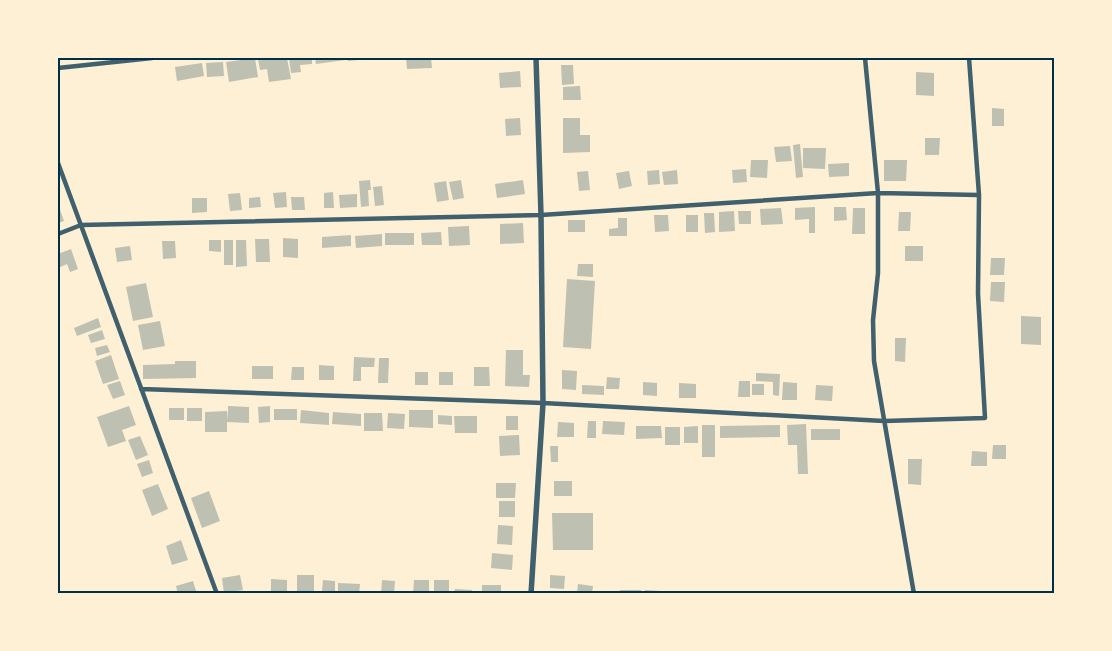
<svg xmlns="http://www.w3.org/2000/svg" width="1112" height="651" viewBox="0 0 1112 651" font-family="'Alegreya Sans',sans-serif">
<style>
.building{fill:#bec0b2}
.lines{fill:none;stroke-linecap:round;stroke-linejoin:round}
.minor{stroke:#3f606c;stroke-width:4.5}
.tertiary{stroke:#3f606c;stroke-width:5.5}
.neatline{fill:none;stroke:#003049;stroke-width:2}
</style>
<rect width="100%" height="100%" fill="#fdf0d5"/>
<path class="building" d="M 255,58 L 258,77 L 229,82 L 226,62 Z
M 265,58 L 287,58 L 291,79 L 269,82 L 267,69 L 260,70 L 258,59 Z
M 289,58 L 312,58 L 312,64 L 300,65 L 301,72 L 291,73 Z
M 315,58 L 345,58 L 345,60 L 316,64 Z
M 347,58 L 368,58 L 368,59 L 348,61 Z
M 406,58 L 431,58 L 432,68 L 407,69 Z
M 223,62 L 224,76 L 207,77 L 206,63 Z
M 202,63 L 204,76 L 177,81 L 175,67 Z
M 561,65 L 573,65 L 574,84 L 562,85 Z
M 520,71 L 521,87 L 500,88 L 499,73 Z
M 916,72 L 934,73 L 934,96 L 916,95 Z
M 580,86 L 581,100 L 563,100 L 563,87 Z
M 992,108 L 1004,109 L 1004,126 L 992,126 Z
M 520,118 L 521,135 L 506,136 L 505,119 Z
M 563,118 L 580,118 L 580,135 L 590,135 L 590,152 L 563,153 Z
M 925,138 L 940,138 L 939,155 L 925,155 Z
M 800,144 L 803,177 L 796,178 L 793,145 Z
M 790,146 L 792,161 L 776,162 L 774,147 Z
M 803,148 L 826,148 L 825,169 L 803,168 Z
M 751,160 L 768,160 L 767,178 L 750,177 Z
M 884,160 L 907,160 L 906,181 L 884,181 Z
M 849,163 L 849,176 L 829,177 L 828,164 Z
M 746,169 L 747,182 L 733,183 L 732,170 Z
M 659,170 L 660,184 L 648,185 L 647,171 Z
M 677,170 L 678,184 L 664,185 L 662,172 Z
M 588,171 L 590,190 L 579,191 L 577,172 Z
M 629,171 L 632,186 L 619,189 L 616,173 Z
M 370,180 L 371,190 L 368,190 L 369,206 L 361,207 L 359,181 Z
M 461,180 L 464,198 L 453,200 L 449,182 Z
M 523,180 L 525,194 L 497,198 L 495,184 Z
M 446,181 L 449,200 L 437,202 L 434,183 Z
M 382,186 L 384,205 L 375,206 L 373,187 Z
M 286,192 L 287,207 L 275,208 L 273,193 Z
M 333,192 L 334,208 L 324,208 L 324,193 Z
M 240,193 L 242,210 L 230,211 L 228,194 Z
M 357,194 L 357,207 L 340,208 L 339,195 Z
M 260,197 L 261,207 L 249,208 L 249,198 Z
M 291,197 L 304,197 L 305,210 L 292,210 Z
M 192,198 L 207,198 L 207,212 L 192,213 Z
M 58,204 L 64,221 L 58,223 Z
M 815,207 L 815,233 L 809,233 L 809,219 L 795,220 L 795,208 Z
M 834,207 L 846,207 L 847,220 L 834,221 Z
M 781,208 L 783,224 L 761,225 L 760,209 Z
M 853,208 L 865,208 L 865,234 L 852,234 Z
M 734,211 L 735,231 L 719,232 L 719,212 Z
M 738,211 L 751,211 L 751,224 L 739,224 Z
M 899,212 L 911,212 L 910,231 L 898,231 Z
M 704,213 L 714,213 L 715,232 L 705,233 Z
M 654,215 L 668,215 L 669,231 L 655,232 Z
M 686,215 L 698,215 L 698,232 L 686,232 Z
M 618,218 L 627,218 L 627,236 L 609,236 L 609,229 L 618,228 Z
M 568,220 L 585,220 L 585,232 L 568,232 Z
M 523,223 L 524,243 L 500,244 L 500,224 Z
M 469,226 L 470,245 L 449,246 L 448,227 Z
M 441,232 L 442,245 L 422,245 L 421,233 Z
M 385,233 L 414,233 L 414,245 L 385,245 Z
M 382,234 L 382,246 L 356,248 L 355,236 Z
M 351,235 L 351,246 L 322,248 L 322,237 Z
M 283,238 L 298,239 L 298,258 L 283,257 Z
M 255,239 L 269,239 L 270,262 L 256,262 Z
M 209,240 L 221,240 L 221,252 L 209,251 Z
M 224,240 L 233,240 L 233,265 L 224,265 Z
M 236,240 L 246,240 L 247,266 L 236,267 Z
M 162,241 L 175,241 L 176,258 L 163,259 Z
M 130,246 L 132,260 L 117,262 L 115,248 Z
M 905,246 L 923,246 L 923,261 L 905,261 Z
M 71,249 L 78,269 L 70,272 L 67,264 L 58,268 L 58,254 Z
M 991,258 L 1005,258 L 1004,275 L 990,275 Z
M 578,264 L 593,264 L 593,277 L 577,276 Z
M 567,279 L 595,281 L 591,349 L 563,347 Z
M 991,282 L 1005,282 L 1004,302 L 990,301 Z
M 146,283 L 153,317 L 133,321 L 126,287 Z
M 1021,316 L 1041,317 L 1041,345 L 1021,344 Z
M 98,318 L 101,327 L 77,336 L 74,328 Z
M 160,321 L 165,346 L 143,350 L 138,325 Z
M 102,330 L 105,339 L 91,343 L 88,335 Z
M 895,338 L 906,338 L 905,362 L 895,361 Z
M 107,345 L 110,352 L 97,356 L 95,348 Z
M 506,350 L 523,350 L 523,375 L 530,375 L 529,387 L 505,386 Z
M 111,355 L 119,379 L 103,384 L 95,361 Z
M 354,357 L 375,358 L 374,367 L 361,367 L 361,381 L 353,381 Z
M 379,358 L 389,358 L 388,383 L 378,383 Z
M 175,361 L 196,361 L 196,378 L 143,379 L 143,365 L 175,364 Z
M 319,365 L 334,366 L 334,380 L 319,380 Z
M 252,366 L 273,366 L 273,379 L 252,379 Z
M 292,367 L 304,367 L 304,380 L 291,380 Z
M 474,367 L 489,367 L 490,386 L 474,386 Z
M 562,370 L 577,371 L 576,390 L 562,389 Z
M 415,372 L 428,372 L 428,385 L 415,385 Z
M 439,372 L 453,372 L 453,385 L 439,385 Z
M 756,373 L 780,374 L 779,396 L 773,395 L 773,382 L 756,381 Z
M 607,377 L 620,378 L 619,389 L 606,389 Z
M 120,381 L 125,395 L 113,399 L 107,385 Z
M 739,381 L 750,381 L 750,397 L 738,397 Z
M 643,382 L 657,383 L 657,396 L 643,395 Z
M 783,382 L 797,383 L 797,400 L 782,400 Z
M 679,383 L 696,384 L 696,398 L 679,398 Z
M 752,384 L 764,384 L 764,395 L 752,395 Z
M 582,385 L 604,386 L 604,395 L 582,394 Z
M 816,385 L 833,386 L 832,401 L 815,400 Z
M 129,406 L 136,425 L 122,430 L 126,441 L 108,447 L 97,417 Z
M 228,406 L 249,407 L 249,423 L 227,422 L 227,432 L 205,432 L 205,412 L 227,411 L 228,420 Z
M 270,406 L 270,422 L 259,423 L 258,407 Z
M 169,408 L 184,408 L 184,420 L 169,420 Z
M 187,408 L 202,408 L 202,421 L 187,421 Z
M 274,409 L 297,409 L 297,420 L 274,420 Z
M 301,410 L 329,413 L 329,425 L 300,423 Z
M 409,410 L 433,410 L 433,428 L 409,427 Z
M 333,412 L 361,414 L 361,426 L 332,424 Z
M 364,413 L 382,413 L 383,431 L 364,431 Z
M 388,413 L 405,414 L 404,429 L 387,428 Z
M 438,415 L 452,416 L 452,425 L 438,424 Z
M 454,416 L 477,416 L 477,433 L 455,433 Z
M 506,416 L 518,416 L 518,430 L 506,430 Z
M 588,421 L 596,421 L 596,438 L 587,438 Z
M 603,421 L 625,422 L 624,435 L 602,434 Z
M 558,422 L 574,423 L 574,437 L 557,437 Z
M 806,424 L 808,474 L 798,474 L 797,445 L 788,445 L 787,425 Z
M 702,425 L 715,425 L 715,457 L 702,457 Z
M 780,425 L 780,437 L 720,438 L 720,426 Z
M 636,426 L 661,426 L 662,438 L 636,439 Z
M 698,426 L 698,443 L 684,443 L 684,427 Z
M 665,427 L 680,427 L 680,445 L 665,445 Z
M 811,429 L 840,429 L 840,440 L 811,440 Z
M 519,435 L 520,455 L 500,456 L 499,436 Z
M 140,436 L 148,455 L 136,460 L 128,440 Z
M 993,445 L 1006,445 L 1006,459 L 992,459 Z
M 550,446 L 558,446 L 558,462 L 551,462 Z
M 972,451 L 987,452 L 987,466 L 971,466 Z
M 908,459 L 922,459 L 921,485 L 908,484 Z
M 149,460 L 153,473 L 142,477 L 137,464 Z
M 554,481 L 572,481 L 572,496 L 554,496 Z
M 496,483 L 516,483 L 515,498 L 496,498 Z
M 158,484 L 168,509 L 152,516 L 142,490 Z
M 209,491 L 220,521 L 202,528 L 191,498 Z
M 499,501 L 515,501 L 515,517 L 499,517 Z
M 552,513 L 593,513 L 593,550 L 553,550 Z
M 498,525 L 513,526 L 512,545 L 497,544 Z
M 181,540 L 188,560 L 172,565 L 166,546 Z
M 492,553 L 513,555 L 512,570 L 491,568 Z
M 240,575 L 243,590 L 224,593 L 222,578 Z
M 297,575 L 314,575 L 314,592 L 297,592 Z
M 550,575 L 565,576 L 564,589 L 550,588 Z
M 271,579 L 287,580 L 287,592 L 271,592 Z
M 323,580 L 335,581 L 335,592 L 322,591 Z
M 382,580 L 395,581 L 394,594 L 381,594 Z
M 414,580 L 429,580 L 429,594 L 413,594 Z
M 434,580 L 449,580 L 449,594 L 434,594 Z
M 193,581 L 197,594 L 178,594 L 176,586 Z
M 338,583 L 360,584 L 359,594 L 338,594 Z
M 578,584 L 593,586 L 592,594 L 577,594 Z
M 482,585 L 501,585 L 501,594 L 482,594 Z
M 455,589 L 472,590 L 472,594 L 454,594 Z
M 620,590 L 641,590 L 641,594 L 619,594 Z
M 645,590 L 662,591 L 662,594 L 645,594 Z"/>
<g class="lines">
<path class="minor" d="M 865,58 L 878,193 L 878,273 L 873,320 L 874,361 L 914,594
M 58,68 L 152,58
M 58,163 L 217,594
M 58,234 L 81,225 L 541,215 L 878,193 L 979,195
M 141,389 L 543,403 L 884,421 L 985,418 L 978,294 L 979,195 L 969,58"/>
<path class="tertiary" d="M 531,594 L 543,403 L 541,215 L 536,58"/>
</g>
<rect width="1112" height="651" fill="none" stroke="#fdf0d5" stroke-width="118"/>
<rect x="59" y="59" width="994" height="533" class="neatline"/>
</svg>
